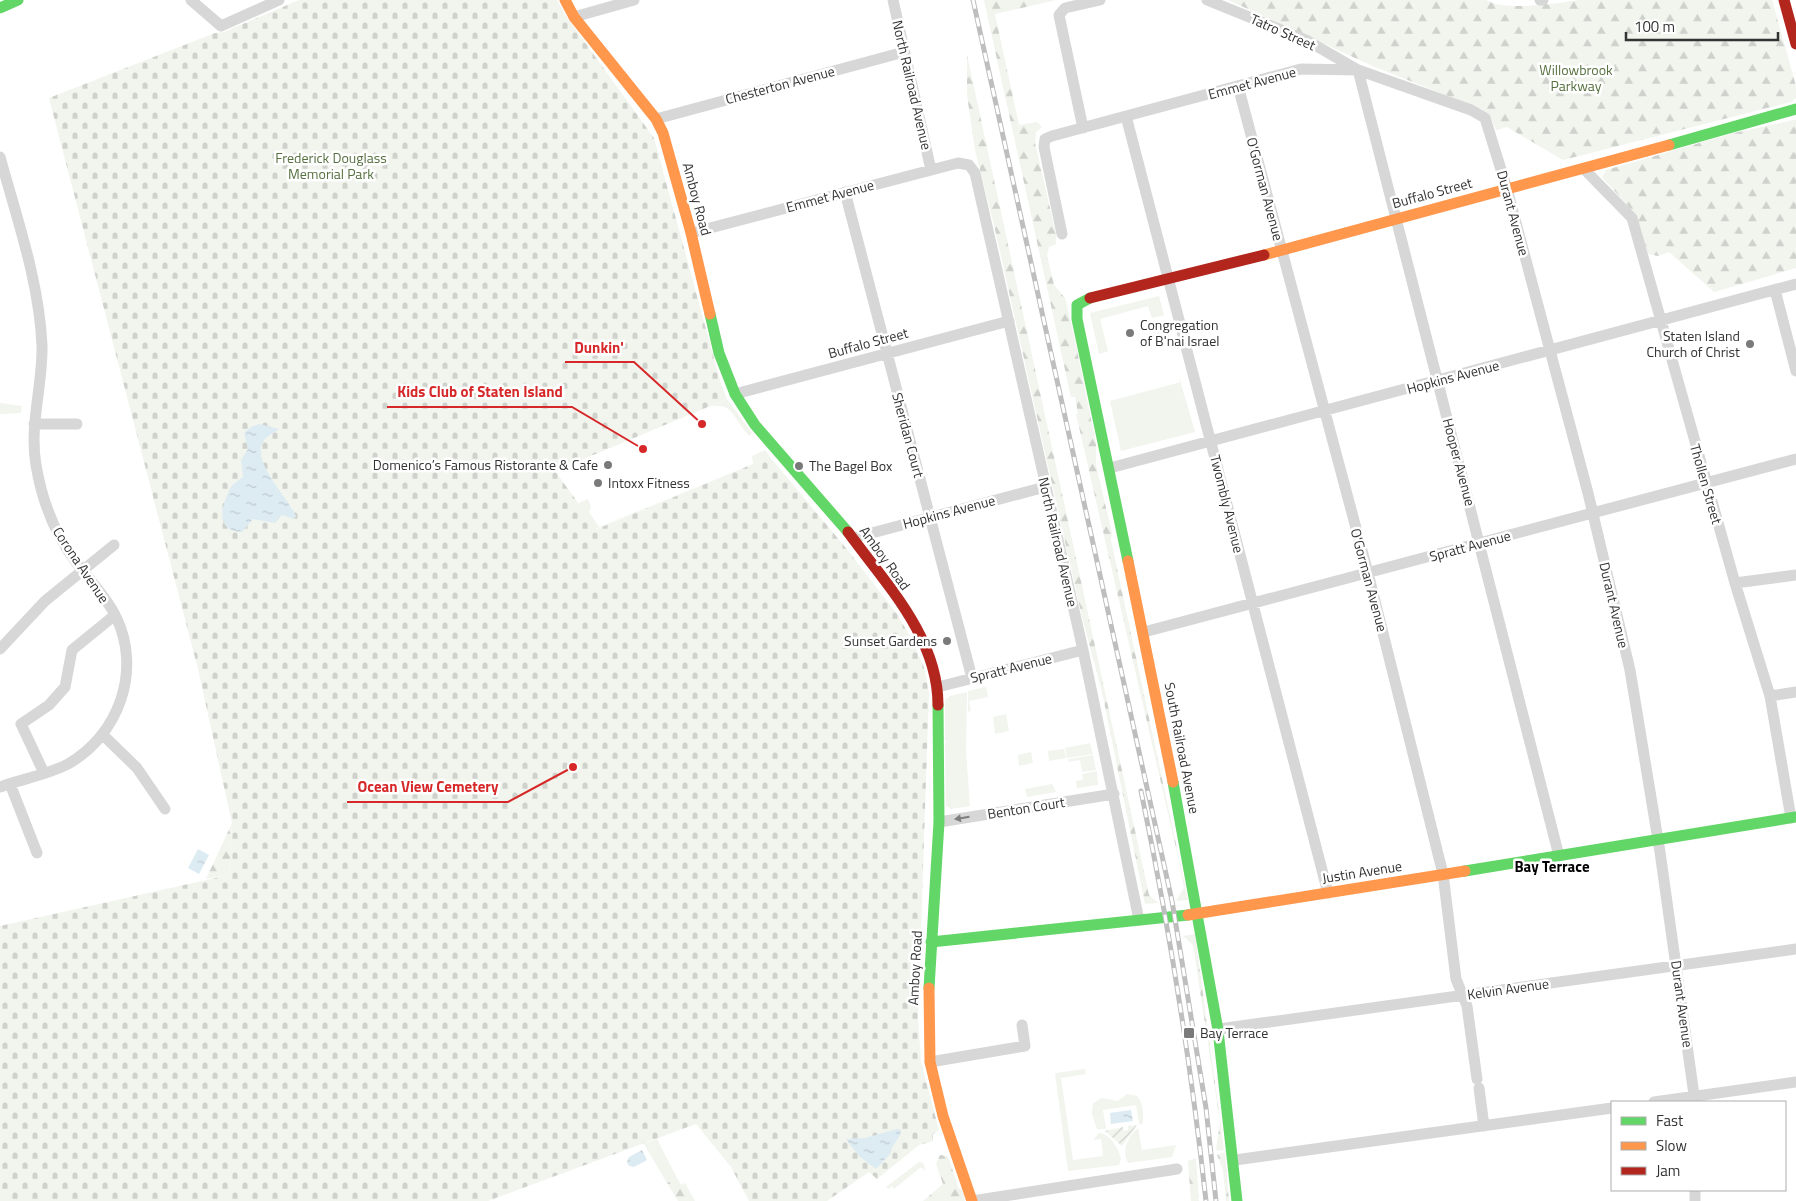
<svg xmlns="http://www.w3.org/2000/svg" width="1796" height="1201" viewBox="0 0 1796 1201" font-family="'Titillium Web',sans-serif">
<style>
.grass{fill:#f1f5ed}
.forest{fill:url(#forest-firs)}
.cemetery{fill:url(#cemetery-stones)}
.garden{fill:url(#garden-furrows)}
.water{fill:url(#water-ripples)}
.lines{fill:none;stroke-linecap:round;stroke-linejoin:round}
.street{stroke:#d7d7d7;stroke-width:11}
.fast{stroke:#63d668;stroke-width:11}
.slow{stroke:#ff974d;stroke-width:11}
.jam{stroke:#b3261e;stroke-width:11}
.rail-casing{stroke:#bebebe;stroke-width:5}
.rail{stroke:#fff;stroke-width:3;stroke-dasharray:9;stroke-linecap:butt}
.oneway{fill:#7d7d7d}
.poi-dot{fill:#7a7a7a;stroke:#fff;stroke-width:2}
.labels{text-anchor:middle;stroke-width:5;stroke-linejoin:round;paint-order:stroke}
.street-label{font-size:14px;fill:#333;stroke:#fff}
.park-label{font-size:14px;fill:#56703f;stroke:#fff}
.poi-label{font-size:14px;fill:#333;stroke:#fff;text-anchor:start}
.neighbourhood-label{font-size:15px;font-weight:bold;fill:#000;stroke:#fff}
.leader{fill:none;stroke:#d62828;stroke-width:2}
.callout-dot{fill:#d62828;stroke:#fff;stroke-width:2}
.callout-label{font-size:15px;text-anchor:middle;font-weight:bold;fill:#d62828;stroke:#fff;stroke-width:5;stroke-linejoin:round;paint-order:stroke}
</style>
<defs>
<pattern id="forest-firs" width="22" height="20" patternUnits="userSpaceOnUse" patternTransform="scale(1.25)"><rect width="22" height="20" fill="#f1f5ed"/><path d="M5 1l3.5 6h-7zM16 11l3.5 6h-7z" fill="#cfd2cc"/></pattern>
<pattern id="cemetery-stones" width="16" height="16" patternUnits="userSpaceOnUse" patternTransform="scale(1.25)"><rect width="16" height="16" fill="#f1f5ed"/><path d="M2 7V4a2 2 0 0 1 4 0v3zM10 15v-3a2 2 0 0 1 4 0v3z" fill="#cfd2cc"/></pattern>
<pattern id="garden-furrows" width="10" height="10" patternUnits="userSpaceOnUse" patternTransform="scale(1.25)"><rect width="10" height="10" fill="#f1f5ed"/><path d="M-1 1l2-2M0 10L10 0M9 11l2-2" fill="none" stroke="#cfd2cc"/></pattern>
<pattern id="water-ripples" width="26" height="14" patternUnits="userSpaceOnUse" patternTransform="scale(1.25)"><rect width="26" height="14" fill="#ddebf3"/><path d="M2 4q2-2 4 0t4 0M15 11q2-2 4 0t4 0" fill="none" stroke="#becad1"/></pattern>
</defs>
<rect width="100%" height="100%" fill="#fff"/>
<path class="grass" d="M 1159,296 L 1164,315 L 1152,318 L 1148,306 L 1100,319 L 1108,351 L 1099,354 L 1090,313 Z
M 1165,320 L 1170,339 L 1158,342 L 1153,324 Z
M 1178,373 L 1195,432 L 1121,451 L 1110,401 L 1181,382 Z
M 727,399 L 752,433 L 750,436 C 734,423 735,400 709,407 Z
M 0,403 L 22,406 L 21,413 L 0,414 Z
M 765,450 L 770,457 L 596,529 L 578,503 L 588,499 L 591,507 L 589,512 L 599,527 L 753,464 L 752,456 Z
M 986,687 L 988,697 L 969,701 L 971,711 L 968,712 L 968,691 Z
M 967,692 L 966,751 L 970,806 L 951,809 L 946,806 L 945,743 L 947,742 L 945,740 L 945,700 L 950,696 Z
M 1006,714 L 1009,731 L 995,734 L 993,717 Z
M 1090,743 L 1093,754 L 1067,758 L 1065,748 Z
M 1064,749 L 1066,758 L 1049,761 L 1048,751 Z
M 1031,752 L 1033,763 L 1019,766 L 1018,755 Z
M 1093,755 L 1096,770 L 1082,772 L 1080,760 L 1069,762 L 1068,759 Z
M 1097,771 L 1098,785 L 1077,788 L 1076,781 L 1083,780 L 1082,774 Z
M 1052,784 L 1056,792 L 1027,797 L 1025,789 Z
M 1085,1069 L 1086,1074 L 1061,1078 L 1073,1160 L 1103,1156 L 1101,1139 L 1093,1140 L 1099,1133 C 1111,1134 1118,1148 1121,1159 L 1119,1165 L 1068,1171 L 1055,1073 Z
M 1127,1094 L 1137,1096 C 1144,1104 1143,1113 1143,1123 L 1140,1125 L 1139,1123 L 1136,1105 L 1103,1110 L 1106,1129 L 1097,1129 L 1092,1114 L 1093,1103 L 1102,1098 L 1118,1101 Z
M 1138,1128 L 1142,1150 L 1176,1145 L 1172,1157 L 1128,1163 C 1121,1151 1128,1136 1138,1128 Z
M 657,1139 L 677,1178 L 667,1183 L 644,1144 Z
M 919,1162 L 923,1163 L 926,1171 L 921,1167 L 894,1189 L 892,1186 L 888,1189 L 886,1187 Z"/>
<path class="forest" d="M 984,0 L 1056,0 L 995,14 L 1019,125 L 1037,122 L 1042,127 L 1036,132 L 1035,143 L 1056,234 L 1056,244 L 1049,247 L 1047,256 L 1054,285 L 1065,298 L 1076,345 L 1096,444 L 1096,465 L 1112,533 L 1111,540 L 1188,900 L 1176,901 L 1184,888 L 1179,861 L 1076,414 L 1078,413 L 1075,397 L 1071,397 Z
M 1228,0 L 1487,0 C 1501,12 1560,3 1579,0 L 1772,0 L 1796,86 L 1796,98 L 1791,102 L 1563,160 L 1507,127 L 1496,130 L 1490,117 L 1483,110 L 1375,67 Z
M 967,55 L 1149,895 L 1158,903 L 1145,904 L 1102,692 L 1081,613 L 994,225 L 975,150 L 967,95 Z
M 1794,120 L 1796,120 L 1796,268 L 1714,292 L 1669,252 L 1658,256 L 1648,254 L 1636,215 L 1602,177 L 1606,170 L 1734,133 Z
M 232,823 L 229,875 L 206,879 Z
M 1195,934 L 1224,1150 L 1218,1151 L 1216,1149 L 1220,1122 L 1193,945 L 1183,936 Z
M 1225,1152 L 1229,1201 L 1226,1201 L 1223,1170 L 1217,1155 Z
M 940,1155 L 947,1156 L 949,1159 L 958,1187 L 962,1190 L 965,1201 L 923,1201 L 943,1184 L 936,1164 Z
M 1196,1158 L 1199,1201 L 1191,1201 L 1188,1161 Z
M 677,1178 L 681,1185 L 685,1183 L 695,1201 L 678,1201 L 667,1183 Z"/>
<path class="cemetery" d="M 299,0 L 557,0 L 566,16 L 654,138 L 721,384 L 727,399 L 555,471 L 597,529 L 770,457 L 846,548 L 897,614 L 911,638 L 924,667 L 929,692 L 918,1017 L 921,1062 L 939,1130 L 933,1134 L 933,1141 L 919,1145 L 877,1179 L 869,1172 L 827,1201 L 749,1201 L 731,1167 L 696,1124 L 488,1201 L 0,1201 L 0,926 L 229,875 L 232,823 L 198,669 L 49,98 L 215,33 L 224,32 Z"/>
<path class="garden" d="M 1137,1125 L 1122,1146 L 1105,1131 L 1123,1127 L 1124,1131 L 1128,1130 L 1128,1126 Z"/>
<path class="water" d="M 259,424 L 279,429 C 274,433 268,435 264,440 C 249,460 288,497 296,516 L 294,519 L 282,515 L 275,523 L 253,519 L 242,532 C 213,530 222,504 231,487 C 233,484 239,480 243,477 L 241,460 L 248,449 L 244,433 L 251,427 Z
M 198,849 L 209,855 L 199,874 L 188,868 Z
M 1131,1110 L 1133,1121 L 1111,1124 L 1110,1113 Z
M 897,1129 L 901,1130 C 901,1139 891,1144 891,1153 L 876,1169 L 859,1156 L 846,1139 L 865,1138 Z
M 642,1150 L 647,1160 L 634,1167 L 629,1166 L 627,1162 L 629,1157 Z"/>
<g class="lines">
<path class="street" d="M 191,0 L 221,26 L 279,0
M 893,0 L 931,170
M 1207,0 L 1306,40 L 1358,70 L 1559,856
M 1540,0 L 1543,0
M 574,17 L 634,0
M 1238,86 L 1368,573 L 1443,874 L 1456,979 L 1467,1006 L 1477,1079
M 1126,116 L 1328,893
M 656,119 L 904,52
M 1083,128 L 1059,15 L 1065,8 L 1100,0
M 0,157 C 17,219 39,281 42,345 C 43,385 29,425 36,465 C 42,501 54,533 76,562 C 89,580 107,597 116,617 C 142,670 119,735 68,764 C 47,775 22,779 0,787
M 1584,169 L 1632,218 L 1735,583 L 1770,696 L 1791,818
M 845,192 L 972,678
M 691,233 L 958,163 L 969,165 L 975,173 L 1083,650 L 1139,920
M 1062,234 L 1044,147 L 1045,139 L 1052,136 L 1301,69 L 1358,70 L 1471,110 L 1485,118 L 1507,189 L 1588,493 L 1630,670 L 1660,852 L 1695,1102
M 1775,290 L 1796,371
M 735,394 L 1009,321
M 34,424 L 77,424
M 1110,468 L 1796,284
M 853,538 L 1045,487
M 1735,583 L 1796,575
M 1144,632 L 1796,459
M 0,649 L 45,601 L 114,545
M 938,687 L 1083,650
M 1770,696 L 1796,692
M 102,734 L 137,768 L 165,809
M 44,773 L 21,724 L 49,705 L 65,687 L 72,650 L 115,615
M 10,784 L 37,853
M 939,822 L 1114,794
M 1219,1029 L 1796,949
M 930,1062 L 1025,1046 L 1022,1025
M 1479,1088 L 1484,1126
M 1654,1102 L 1796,1082
M 1235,1160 L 1612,1108
M 1695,1190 L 1695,1201
M 972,1201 L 1177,1169"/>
<path class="fast" d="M 0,8 L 18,0
M 1669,145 L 1796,109
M 1090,298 L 1077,305 L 1077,319 L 1128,561
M 710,314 L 719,353 L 735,394 L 755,425 L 848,532
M 1173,782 L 1218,1030 L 1237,1201
M 1465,871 L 1796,817
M 931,942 L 1188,915
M 929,988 L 939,822 L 938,705"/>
<path class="slow" d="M 565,0 L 574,17 L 656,119 L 663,133 L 691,233 L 710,314
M 1264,255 L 1669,145
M 1128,561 L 1173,782
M 1188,915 L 1465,871
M 929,988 L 930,1062 L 943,1116 L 972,1201"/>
<path class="jam" d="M 1784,0 L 1796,44
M 1090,298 L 1264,255
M 848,532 C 886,584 938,637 938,705"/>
<defs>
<path id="rail" d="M 973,0 L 1172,901 L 1206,1108 L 1216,1201
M 1141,791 C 1169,926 1191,1064 1206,1201"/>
</defs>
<use href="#rail" class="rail-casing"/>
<use href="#rail" class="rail"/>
</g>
<defs><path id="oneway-solid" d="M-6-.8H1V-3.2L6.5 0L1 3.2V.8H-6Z" transform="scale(1.25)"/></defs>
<use class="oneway" href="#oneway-solid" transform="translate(962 818) rotate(171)"/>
<g class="poi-dot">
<circle cx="1130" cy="333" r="5"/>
<circle cx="1750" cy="344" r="5"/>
<circle cx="608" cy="465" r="5"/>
<circle cx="799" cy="466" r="5"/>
<circle cx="598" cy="483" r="5"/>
<circle cx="947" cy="641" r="5"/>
<rect x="1183" y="1027" width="12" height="12" rx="2.5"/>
</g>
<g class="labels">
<g class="street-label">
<text transform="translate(1283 32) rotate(24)" y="5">Tatro Street</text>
<text transform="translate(1252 83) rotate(-15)" y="5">Emmet Avenue</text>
<text transform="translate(780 85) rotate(-15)" y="5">Chesterton Avenue</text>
<text transform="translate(912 85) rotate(77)" y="5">North Railroad Avenue</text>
<text transform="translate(1265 189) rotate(75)" y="5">O'Gorman Avenue</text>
<text transform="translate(1432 193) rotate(-15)" y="5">Buffalo Street</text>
<text transform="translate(830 196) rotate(-15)" y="5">Emmet Avenue</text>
<text transform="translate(697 199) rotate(75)" y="5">Amboy Road</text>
<text transform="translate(1513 213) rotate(75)" y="5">Durant Avenue</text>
<text transform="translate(868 343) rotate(-15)" y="5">Buffalo Street</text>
<text transform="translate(1453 377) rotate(-15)" y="5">Hopkins Avenue</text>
<text transform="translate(908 435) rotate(75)" y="5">Sheridan Court</text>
<text transform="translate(1459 462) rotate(75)" y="5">Hooper Avenue</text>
<text transform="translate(1706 484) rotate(74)" y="5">Thollen Street</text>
<text transform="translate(1227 504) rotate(76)" y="5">Twombly Avenue</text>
<text transform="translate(949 512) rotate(-15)" y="5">Hopkins Avenue</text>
<text transform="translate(1058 542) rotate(77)" y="5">North Railroad Avenue</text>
<text transform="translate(1470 546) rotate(-15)" y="5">Spratt Avenue</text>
<text transform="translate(885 558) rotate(54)" y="5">Amboy Road</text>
<text transform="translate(81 565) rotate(56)" y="5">Corona Avenue</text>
<text transform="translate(1369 580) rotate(75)" y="5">O'Gorman Avenue</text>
<text transform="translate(1614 605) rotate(77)" y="5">Durant Avenue</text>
<text transform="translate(1011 668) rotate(-14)" y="5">Spratt Avenue</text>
<text transform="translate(1182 748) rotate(79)" y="5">South Railroad Avenue</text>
<text transform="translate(1026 808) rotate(-9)" y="5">Benton Court</text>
<text transform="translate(1362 872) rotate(-9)" y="5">Justin Avenue</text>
<text transform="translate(915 968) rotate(-87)" y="5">Amboy Road</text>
<text transform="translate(1508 989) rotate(-8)" y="5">Kelvin Avenue</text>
<text transform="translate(1682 1004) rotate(82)" y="5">Durant Avenue</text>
</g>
<g class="park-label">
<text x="1576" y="75">Willowbrook<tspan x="1576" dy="16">Parkway</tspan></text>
<text x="331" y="163">Frederick Douglass<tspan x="331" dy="16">Memorial Park</tspan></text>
</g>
<g class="poi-label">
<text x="1140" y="330">Congregation<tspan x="1140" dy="16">of B'nai Israel</tspan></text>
<text x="1740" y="341" text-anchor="end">Staten Island<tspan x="1740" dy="16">Church of Christ</tspan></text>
<text x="598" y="470" text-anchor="end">Domenico’s Famous Ristorante &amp; Cafe</text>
<text x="809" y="471">The Bagel Box</text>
<text x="608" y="488">Intoxx Fitness</text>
<text x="937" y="646" text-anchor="end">Sunset Gardens</text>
<text x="1200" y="1038">Bay Terrace</text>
</g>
<g class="neighbourhood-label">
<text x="1552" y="872">Bay Terrace</text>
</g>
</g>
<path class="leader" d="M702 424L634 362H565M643 449L572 407H387M573 767L508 802H347"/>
<g class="callout-dot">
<circle cx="702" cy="424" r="5"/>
<circle cx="643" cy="449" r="5"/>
<circle cx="573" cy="767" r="5"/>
</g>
<g class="callout-label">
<text x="599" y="353">Dunkin'</text>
<text x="480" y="397">Kids Club of Staten Island</text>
<text x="428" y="792">Ocean View Cemetery</text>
</g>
<rect x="1611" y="1101" width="175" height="90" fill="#ffffff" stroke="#adadad"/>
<rect x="1621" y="1117" width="25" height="8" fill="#63d668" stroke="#adadad"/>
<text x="1656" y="1126" font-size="15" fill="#333333">Fast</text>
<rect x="1621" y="1142" width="25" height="8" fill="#ff974d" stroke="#adadad"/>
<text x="1656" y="1151" font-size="15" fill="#333333">Slow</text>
<rect x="1621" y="1167" width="25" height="8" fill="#b3261e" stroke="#adadad"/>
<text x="1656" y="1176" font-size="15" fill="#333333">Jam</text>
<path d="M1626 32v8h152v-8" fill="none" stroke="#333333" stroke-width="2.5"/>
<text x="1634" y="32" font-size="15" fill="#333333" stroke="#ffffff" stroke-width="4" paint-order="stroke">100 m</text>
</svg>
